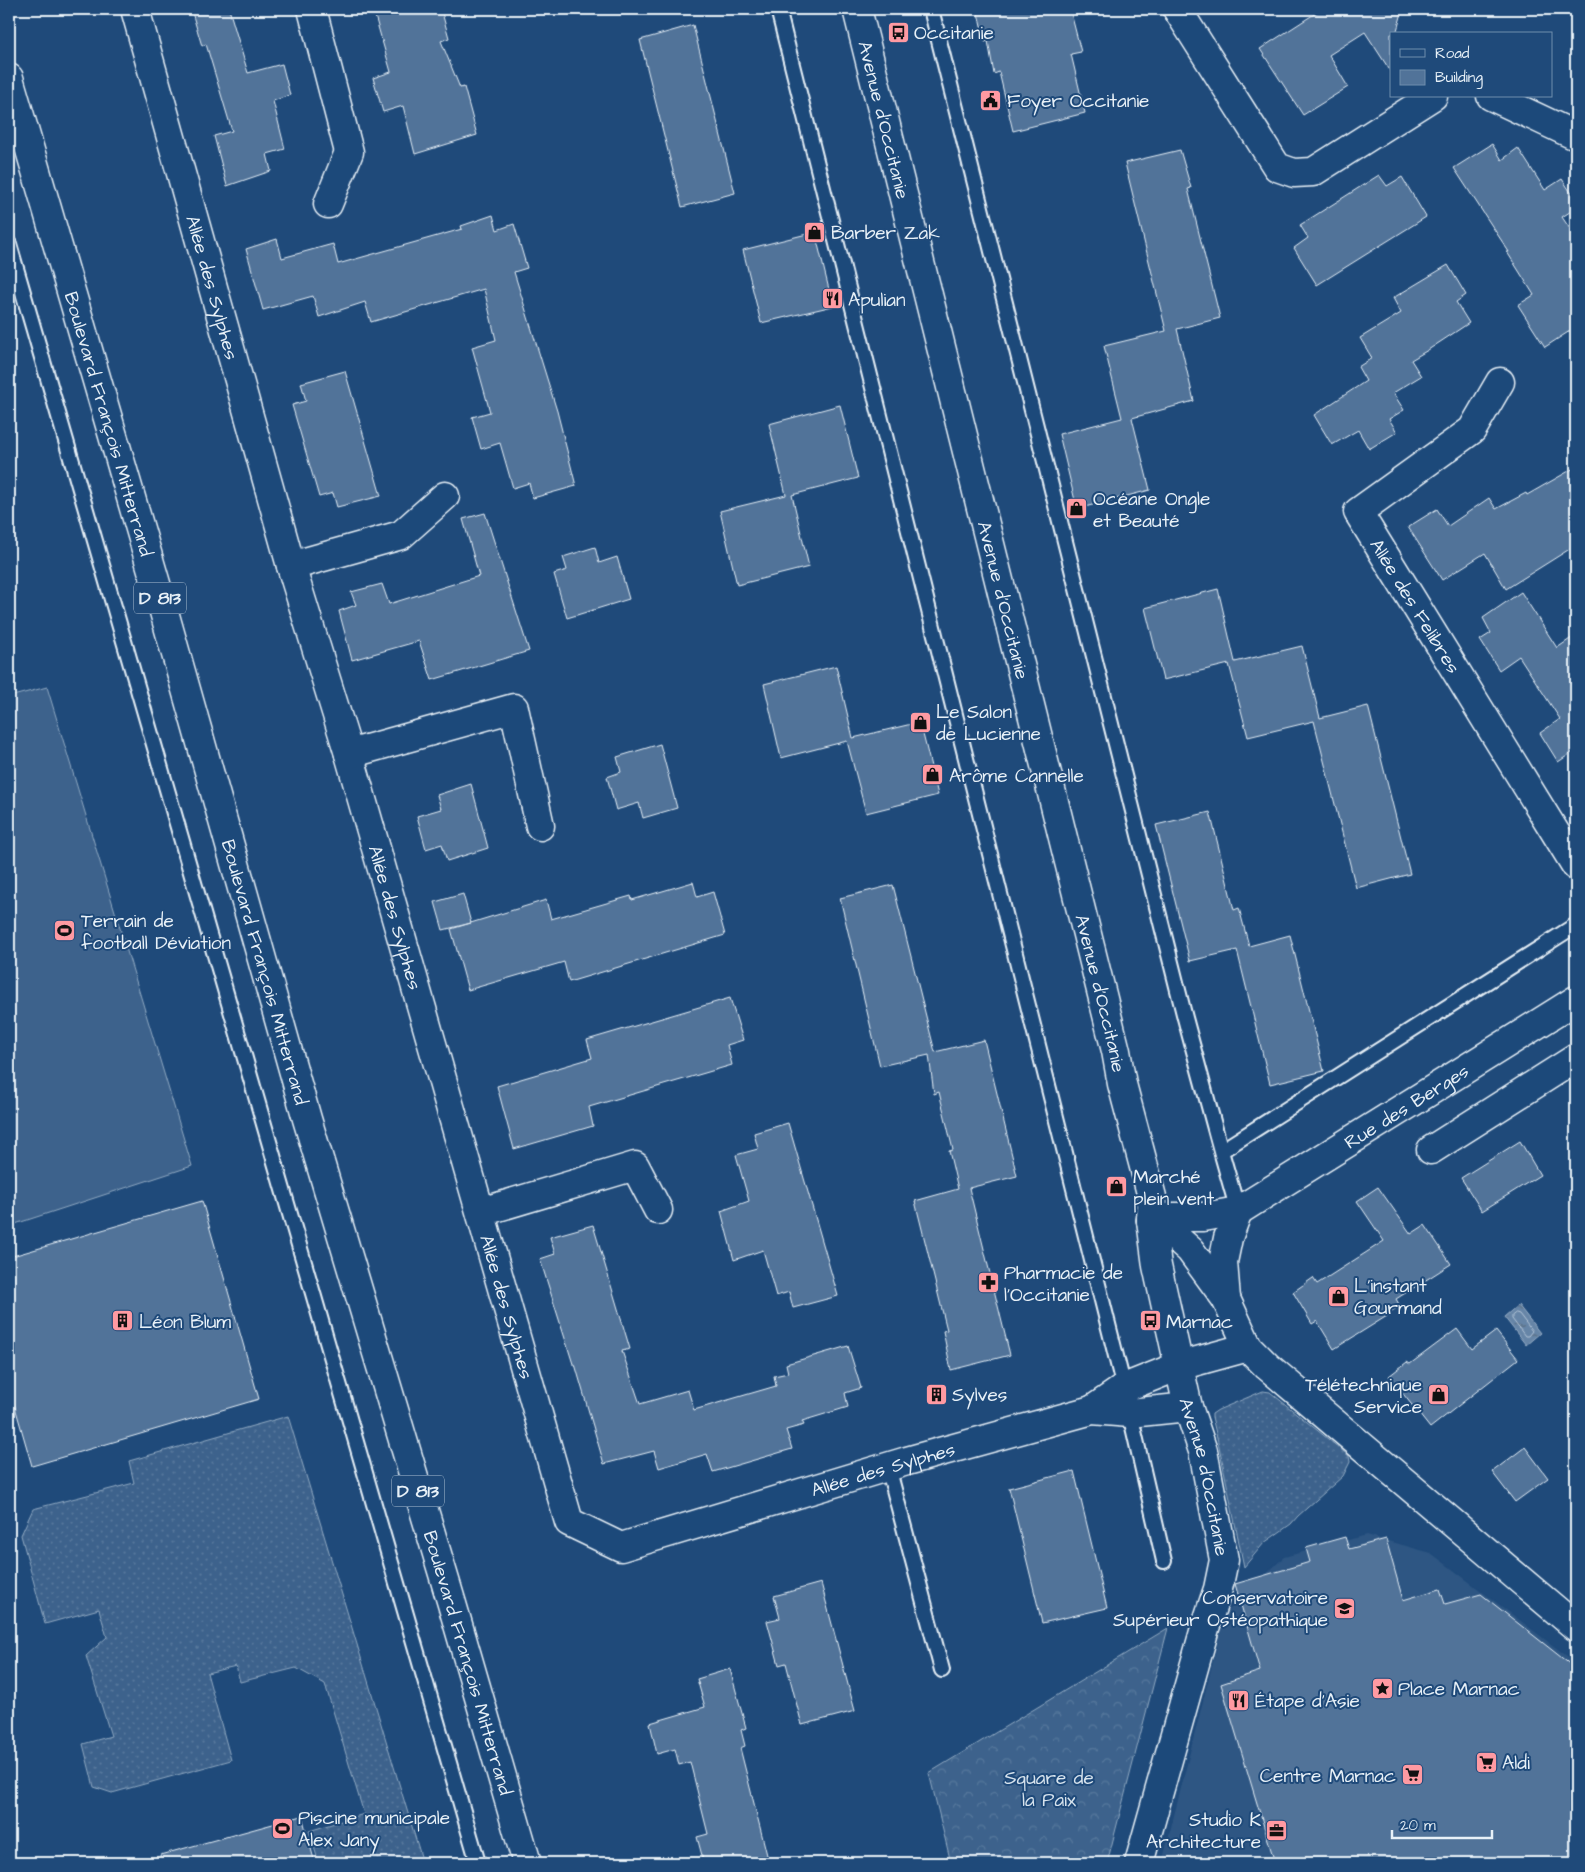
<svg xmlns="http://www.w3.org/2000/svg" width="1585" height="1872" viewBox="0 0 1585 1872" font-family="'Architects Daughter',sans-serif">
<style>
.built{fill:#2e5683}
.grass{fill:url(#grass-dots);stroke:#92aac2}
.forest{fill:url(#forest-crowns);stroke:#92aac2}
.garden{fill:#3c628c;stroke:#92aac2}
.water{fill:url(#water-ripples);stroke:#9ab0c7}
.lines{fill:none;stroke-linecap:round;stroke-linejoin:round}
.shore{stroke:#b4c6d8;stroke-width:1}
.building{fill:#517399;stroke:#e8f1f8}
.lane-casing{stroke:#e8f1f8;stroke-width:18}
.street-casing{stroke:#e8f1f8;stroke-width:31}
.primary-casing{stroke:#e8f1f8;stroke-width:31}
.lane{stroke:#1f4a7a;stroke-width:14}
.street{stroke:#1f4a7a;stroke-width:28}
.primary{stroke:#1f4a7a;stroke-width:28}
.labels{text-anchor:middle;stroke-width:4;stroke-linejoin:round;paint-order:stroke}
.shield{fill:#1f4a7a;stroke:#acbfd2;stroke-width:1}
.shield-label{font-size:18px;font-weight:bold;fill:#e8f1f8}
.poi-label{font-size:19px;fill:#e8f1f8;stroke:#1f4a7a;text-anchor:start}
.street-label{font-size:19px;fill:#e8f1f8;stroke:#1f4a7a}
.park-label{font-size:19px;fill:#d7e3ed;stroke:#1f4a7a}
</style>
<defs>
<pattern id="grass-dots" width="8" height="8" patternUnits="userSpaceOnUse" patternTransform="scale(1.25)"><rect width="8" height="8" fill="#3c628c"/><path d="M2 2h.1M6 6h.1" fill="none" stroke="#58799d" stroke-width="1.8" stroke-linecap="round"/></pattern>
<pattern id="forest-crowns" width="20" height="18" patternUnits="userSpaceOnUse" patternTransform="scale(1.25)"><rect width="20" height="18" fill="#3c628c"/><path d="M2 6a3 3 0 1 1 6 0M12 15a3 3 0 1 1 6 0" fill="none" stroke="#58799d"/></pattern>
<pattern id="water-ripples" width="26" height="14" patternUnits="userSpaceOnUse" patternTransform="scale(1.25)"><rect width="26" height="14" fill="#6685a7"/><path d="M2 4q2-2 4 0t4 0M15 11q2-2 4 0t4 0" fill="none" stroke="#596d82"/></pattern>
</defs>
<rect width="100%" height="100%" fill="#1f4a7a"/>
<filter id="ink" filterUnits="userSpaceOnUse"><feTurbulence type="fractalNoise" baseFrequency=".02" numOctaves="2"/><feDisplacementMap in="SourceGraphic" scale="10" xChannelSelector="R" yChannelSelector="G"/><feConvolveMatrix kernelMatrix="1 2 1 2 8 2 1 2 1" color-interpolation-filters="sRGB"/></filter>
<g filter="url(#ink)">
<path class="built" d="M 1367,1535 L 1431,1553 L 1576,1663 L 1576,1863 L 1162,1863 L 1225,1614 L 1284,1557 Z"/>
<path class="grass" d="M 1263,1391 L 1270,1392 L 1349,1456 L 1350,1462 L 1343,1476 L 1298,1516 L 1291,1524 L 1264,1543 L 1244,1567 L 1219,1446 L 1212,1417 L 1212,1414 L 1218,1410 Z
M 288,1416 L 423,1863 L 319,1863 L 309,1831 L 364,1814 L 325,1684 L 296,1668 L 240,1682 L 236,1666 L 207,1673 L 231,1760 L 112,1793 L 94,1787 L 83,1744 L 111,1736 L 86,1656 L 107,1637 L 99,1609 L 45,1624 L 21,1535 L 33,1509 L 134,1483 L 129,1461 Z"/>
<path class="forest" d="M 1168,1628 L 1107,1863 L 951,1863 L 929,1773 Z"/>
<path class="garden" d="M 47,687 L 192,1166 L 9,1226 L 9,697 Z"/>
<path class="water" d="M 1518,1305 L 1540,1333 L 1526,1345 L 1504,1317 Z"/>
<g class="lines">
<path class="shore" d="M 1516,1313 L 1519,1314 L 1532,1331 L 1528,1336 L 1525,1336 L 1512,1319 L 1512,1316 Z"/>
</g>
<path class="building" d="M 191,9 L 229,9 L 248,73 L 282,64 L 290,95 L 273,101 L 285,149 L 267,154 L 271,171 L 227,186 L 214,136 L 232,131 L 206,44 L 202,46 Z
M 373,9 L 441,9 L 449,38 L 441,41 L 460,88 L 464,87 L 477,135 L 415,154 L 403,106 L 383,112 L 373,78 L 391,72 Z
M 977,9 L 1070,9 L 1081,52 L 1071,54 L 1085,113 L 1013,131 L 999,72 L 994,74 L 988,41 L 985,42 Z
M 1322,9 L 1403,9 L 1396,34 L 1391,34 L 1391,72 L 1365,32 L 1329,55 L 1348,87 L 1303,115 L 1260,49 Z
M 693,25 L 735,193 L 682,207 L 640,40 Z
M 1492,144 L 1502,160 L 1518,148 L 1545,190 L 1562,179 L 1576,200 L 1576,208 L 1562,217 L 1576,238 L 1576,327 L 1545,347 L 1518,305 L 1534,295 L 1507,252 L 1509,252 L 1454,168 Z
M 1180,150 L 1191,188 L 1188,189 L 1220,318 L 1177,329 L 1194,401 L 1132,418 L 1150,490 L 1077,509 L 1059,434 L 1122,418 L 1104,346 L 1166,331 L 1125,163 Z
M 1379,175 L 1387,186 L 1402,177 L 1426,217 L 1317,285 L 1294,248 L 1308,238 L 1300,225 Z
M 493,215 L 497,230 L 514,224 L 527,268 L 514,272 L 557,411 L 576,486 L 533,498 L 529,483 L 513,488 L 500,443 L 481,449 L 472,417 L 490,412 L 472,347 L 496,340 L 484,289 L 371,322 L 365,302 L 319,317 L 313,296 L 263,310 L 246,249 L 277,239 L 282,258 L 333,244 L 338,264 L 462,229 L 461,226 Z
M 815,232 L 833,306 L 761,323 L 743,250 Z
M 1448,265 L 1466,295 L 1456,302 L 1469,323 L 1428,350 L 1411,360 L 1421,376 L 1393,393 L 1404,410 L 1389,419 L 1397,432 L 1369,449 L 1358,430 L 1332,445 L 1314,415 L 1366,381 L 1358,367 L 1372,358 L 1360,338 L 1401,313 L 1393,298 Z
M 345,371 L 381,496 L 337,507 L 333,493 L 319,497 L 292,405 L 306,401 L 301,383 Z
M 840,405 L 858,478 L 792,495 L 809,567 L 737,585 L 720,511 L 786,495 L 769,424 Z
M 1576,467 L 1576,545 L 1506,589 L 1485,553 L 1442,580 L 1408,527 L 1437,509 L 1448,526 L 1489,498 L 1496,509 L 1526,493 L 1527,495 Z
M 485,513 L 529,651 L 432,680 L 419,641 L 352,660 L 339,611 L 356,605 L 351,592 L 382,584 L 389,604 L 479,576 L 463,519 Z
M 595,547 L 599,563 L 617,557 L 629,599 L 567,618 L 554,574 L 567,570 L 563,557 Z
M 1218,589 L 1235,662 L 1302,646 L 1320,718 L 1368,706 L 1410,874 L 1356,888 L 1314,721 L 1248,737 L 1229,664 L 1163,680 L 1145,608 Z
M 1521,592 L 1557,648 L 1576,635 L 1576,750 L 1558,762 L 1540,733 L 1560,719 L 1519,656 L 1499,670 L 1480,640 L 1491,633 L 1483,618 Z
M 836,666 L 853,738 L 920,722 L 938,795 L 866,813 L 847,741 L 781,758 L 764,684 Z
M 660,744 L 677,808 L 643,818 L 639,803 L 616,810 L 607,777 L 621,772 L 617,757 Z
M 471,784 L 488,848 L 447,861 L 442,844 L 426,849 L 417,816 L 441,809 L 437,795 Z
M 1210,812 L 1234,910 L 1239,908 L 1249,946 L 1290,935 L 1324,1071 L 1270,1084 L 1237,950 L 1190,961 L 1156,825 Z
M 693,882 L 697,897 L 713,892 L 725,935 L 569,982 L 564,962 L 468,990 L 451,929 L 546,900 L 551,919 L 631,896 L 632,900 Z
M 893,885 L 935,1052 L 984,1040 L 1017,1176 L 969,1188 L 1010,1355 L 951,1370 L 943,1331 L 947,1330 L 915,1201 L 958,1189 L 949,1151 L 953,1150 L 939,1092 L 934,1094 L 929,1055 L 880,1066 L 840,898 Z
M 463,894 L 471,923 L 443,930 L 435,902 Z
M 730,998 L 743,1040 L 727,1045 L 732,1065 L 589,1107 L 593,1126 L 514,1149 L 497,1086 L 592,1058 L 587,1040 Z
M 788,1123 L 838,1296 L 793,1308 L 789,1292 L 776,1296 L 763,1250 L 734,1260 L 721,1211 L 749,1201 L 736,1155 L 758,1149 L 754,1133 Z
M 1520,1141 L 1540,1175 L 1482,1211 L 1461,1178 Z
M 1378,1187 L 1411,1234 L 1425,1225 L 1451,1264 L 1396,1299 L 1400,1306 L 1388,1313 L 1387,1316 L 1334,1349 L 1317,1321 L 1312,1324 L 1293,1292 L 1313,1278 L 1317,1284 L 1384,1241 L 1357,1201 Z
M 202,1201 L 259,1399 L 32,1466 L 9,1386 L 9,1257 Z
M 593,1225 L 630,1349 L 622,1351 L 640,1404 L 688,1390 L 694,1410 L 776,1386 L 774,1376 L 788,1373 L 786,1364 L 848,1346 L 861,1388 L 845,1393 L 848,1407 L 802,1421 L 804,1425 L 786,1430 L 792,1449 L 744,1463 L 713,1472 L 707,1454 L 659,1468 L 654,1451 L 604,1464 L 575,1364 L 573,1364 L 540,1259 L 555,1254 L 550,1237 Z
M 1457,1329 L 1472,1349 L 1496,1331 L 1518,1359 L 1430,1428 L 1389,1376 L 1407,1362 L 1410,1364 Z
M 1525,1447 L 1548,1478 L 1515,1502 L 1492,1472 Z
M 1074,1471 L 1107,1608 L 1042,1623 L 1009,1488 Z
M 1345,1537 L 1349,1549 L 1386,1539 L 1403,1600 L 1440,1589 L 1445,1604 L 1481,1594 L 1576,1669 L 1576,1859 L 1562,1863 L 1275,1863 L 1221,1684 L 1260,1671 L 1235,1584 L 1310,1562 L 1306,1548 Z
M 821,1583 L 855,1711 L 802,1725 L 786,1663 L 779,1665 L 767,1621 L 780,1618 L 774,1596 Z
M 730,1669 L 746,1728 L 741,1730 L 745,1746 L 740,1748 L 769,1863 L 704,1863 L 697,1837 L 708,1834 L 690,1762 L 679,1765 L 675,1749 L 657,1754 L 650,1723 L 705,1707 L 697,1679 Z
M 302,1816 L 315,1863 L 161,1863 L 160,1855 Z"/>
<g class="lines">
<defs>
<path id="lane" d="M 778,9 L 1124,1388 L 1164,1561
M 931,9 L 1185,1018 L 1221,1151 L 1576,925
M 9,244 L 478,1863
M 1221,1151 L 1238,1211
M 888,1467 L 942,1670"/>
<g id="street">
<path id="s1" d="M 135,9 L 291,566 L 349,754 L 569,1522 L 621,1547 L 907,1461 L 1092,1410 L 1130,1413 L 1188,1407"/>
<path d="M 312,9 L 349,152 L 328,204"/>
<path id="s2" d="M 857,9 L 1116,1051 L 1122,1084 L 1152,1197 L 1151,1220 L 1157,1266 L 1188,1407 L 1203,1451 L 1224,1560 L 1218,1589 L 1205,1628 L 1139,1863"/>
<path d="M 1177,9 L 1277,167 L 1294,173 L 1313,172 L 1433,96"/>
<path d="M 1491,96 L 1576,136"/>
<path id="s3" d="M 1500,382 L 1472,430 L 1358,512 L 1576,866"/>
<path d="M 291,566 L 401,535 L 445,496"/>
<path d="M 349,754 L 514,708 L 540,826"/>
<path d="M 1431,1150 L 1576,1058"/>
<path d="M 481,1212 L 635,1166 L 658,1210"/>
<path d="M 1151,1220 L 1172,1234 L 1190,1250 L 1226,1299 L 1248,1347 L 1267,1366 L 1576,1627"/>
<path id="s4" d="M 1151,1220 L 1175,1217 L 1203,1217 L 1238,1211 L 1576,1000"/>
<path d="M 1226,1299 L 1223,1262 L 1228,1238 L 1238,1211"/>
<path d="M 1092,1410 L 1124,1388 L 1179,1366 L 1248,1347"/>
</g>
<g id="primary">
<path id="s5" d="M 9,78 L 161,601 L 307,1119 L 452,1604 L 527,1863"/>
</g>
</defs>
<use href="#lane" class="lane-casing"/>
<use href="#street" class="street-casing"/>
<use href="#primary" class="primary-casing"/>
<use href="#lane" class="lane"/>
<use href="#street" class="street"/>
<use href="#primary" class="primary"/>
</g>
</g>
<defs>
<symbol id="bus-square" viewBox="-11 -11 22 22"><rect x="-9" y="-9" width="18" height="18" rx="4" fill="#ff9aa2" stroke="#1f4a7a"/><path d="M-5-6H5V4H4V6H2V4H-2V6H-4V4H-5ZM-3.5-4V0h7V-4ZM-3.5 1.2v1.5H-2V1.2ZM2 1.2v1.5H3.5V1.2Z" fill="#111"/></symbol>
<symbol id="civic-square" viewBox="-11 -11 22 22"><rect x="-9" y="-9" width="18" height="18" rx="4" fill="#ff9aa2" stroke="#1f4a7a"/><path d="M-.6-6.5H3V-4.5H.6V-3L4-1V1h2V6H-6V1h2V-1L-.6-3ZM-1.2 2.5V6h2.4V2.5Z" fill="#111"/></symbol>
<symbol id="shop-square" viewBox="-11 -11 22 22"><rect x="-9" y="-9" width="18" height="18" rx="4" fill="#ff9aa2" stroke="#1f4a7a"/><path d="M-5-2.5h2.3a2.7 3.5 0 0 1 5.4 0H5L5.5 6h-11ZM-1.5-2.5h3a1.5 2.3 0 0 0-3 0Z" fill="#111"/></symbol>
<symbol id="restaurant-square" viewBox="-11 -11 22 22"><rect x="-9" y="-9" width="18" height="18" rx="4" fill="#ff9aa2" stroke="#1f4a7a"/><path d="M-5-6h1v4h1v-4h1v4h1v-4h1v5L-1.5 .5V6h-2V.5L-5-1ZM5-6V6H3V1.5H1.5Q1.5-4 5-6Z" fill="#111"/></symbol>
<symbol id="stadium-square" viewBox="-11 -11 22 22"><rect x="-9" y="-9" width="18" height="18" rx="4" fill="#ff9aa2" stroke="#1f4a7a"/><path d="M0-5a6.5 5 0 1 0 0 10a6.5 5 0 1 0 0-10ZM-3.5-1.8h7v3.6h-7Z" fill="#111"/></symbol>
<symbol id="pharmacy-square" viewBox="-11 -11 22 22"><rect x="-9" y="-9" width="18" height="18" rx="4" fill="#ff9aa2" stroke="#1f4a7a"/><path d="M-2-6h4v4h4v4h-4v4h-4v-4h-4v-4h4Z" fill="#111"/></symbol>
<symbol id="building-square" viewBox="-11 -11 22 22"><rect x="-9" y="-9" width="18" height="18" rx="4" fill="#ff9aa2" stroke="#1f4a7a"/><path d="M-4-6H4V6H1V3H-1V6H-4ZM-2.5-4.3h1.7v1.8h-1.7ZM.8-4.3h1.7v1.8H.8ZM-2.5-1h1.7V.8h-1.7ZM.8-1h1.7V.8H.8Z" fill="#111"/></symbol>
<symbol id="university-square" viewBox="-11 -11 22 22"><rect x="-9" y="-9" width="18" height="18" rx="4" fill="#ff9aa2" stroke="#1f4a7a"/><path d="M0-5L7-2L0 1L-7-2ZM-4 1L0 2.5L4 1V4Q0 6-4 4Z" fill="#111"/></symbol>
<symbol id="sight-square" viewBox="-11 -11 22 22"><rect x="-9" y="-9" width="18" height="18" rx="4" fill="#ff9aa2" stroke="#1f4a7a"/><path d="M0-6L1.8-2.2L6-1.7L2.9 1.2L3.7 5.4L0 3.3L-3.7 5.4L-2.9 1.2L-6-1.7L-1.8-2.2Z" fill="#111"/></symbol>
<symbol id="supermarket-square" viewBox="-11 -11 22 22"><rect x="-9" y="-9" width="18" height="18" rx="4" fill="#ff9aa2" stroke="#1f4a7a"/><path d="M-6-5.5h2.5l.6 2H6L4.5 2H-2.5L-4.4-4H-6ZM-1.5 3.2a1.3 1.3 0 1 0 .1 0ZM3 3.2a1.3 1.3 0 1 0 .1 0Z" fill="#111"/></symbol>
<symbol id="office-square" viewBox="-11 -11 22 22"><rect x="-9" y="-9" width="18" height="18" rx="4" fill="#ff9aa2" stroke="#1f4a7a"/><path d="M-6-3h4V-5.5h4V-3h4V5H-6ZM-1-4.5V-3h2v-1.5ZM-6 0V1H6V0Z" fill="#111"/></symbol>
</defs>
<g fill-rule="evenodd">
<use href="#bus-square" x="886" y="20" width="25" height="25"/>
<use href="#civic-square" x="978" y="88" width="25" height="25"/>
<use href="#shop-square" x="802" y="220" width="25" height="25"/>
<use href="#restaurant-square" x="820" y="286" width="25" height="25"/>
<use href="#shop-square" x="1064" y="496" width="25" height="25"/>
<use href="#shop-square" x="908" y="710" width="25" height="25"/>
<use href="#shop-square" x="920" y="762" width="25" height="25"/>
<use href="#stadium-square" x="52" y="918" width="25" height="25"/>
<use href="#shop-square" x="1104" y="1174" width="25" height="25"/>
<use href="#pharmacy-square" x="976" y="1270" width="25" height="25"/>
<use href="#shop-square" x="1326" y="1284" width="25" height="25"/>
<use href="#building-square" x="110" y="1308" width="25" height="25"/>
<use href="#bus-square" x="1138" y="1308" width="25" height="25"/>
<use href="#building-square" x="924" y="1382" width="25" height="25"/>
<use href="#shop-square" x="1426" y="1382" width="25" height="25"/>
<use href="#university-square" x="1332" y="1596" width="25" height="25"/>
<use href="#sight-square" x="1370" y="1676" width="25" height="25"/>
<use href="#restaurant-square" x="1226" y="1688" width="25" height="25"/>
<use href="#supermarket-square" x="1474" y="1750" width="25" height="25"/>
<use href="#supermarket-square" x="1400" y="1762" width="25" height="25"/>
<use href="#stadium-square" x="270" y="1816" width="25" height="25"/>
<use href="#office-square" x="1264" y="1818" width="25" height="25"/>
</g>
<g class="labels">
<g class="shield">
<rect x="134" y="582.5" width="52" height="31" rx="4"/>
<rect x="392" y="1475.5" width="52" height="31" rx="4"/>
</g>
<g class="shield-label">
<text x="160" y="604">D 813</text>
<text x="418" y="1497">D 813</text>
</g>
<g class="poi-label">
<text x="914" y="39">Occitanie</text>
<text x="1007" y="107">Foyer Occitanie</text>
<text x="831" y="239">Barber Zak</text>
<text x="848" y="306">Apulian</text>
<text x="1093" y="505">Océane Ongle<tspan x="1093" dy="22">et Beauté</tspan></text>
<text x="936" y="718">Le Salon<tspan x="936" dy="22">de Lucienne</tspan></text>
<text x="949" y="782">Arôme Cannelle</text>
<text x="81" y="927">Terrain de<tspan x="81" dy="22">football Déviation</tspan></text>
<text x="1133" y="1183">Marché<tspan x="1133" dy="22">plein vent</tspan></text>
<text x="1004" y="1279">Pharmacie de<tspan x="1004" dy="22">l'Occitanie</tspan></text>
<text x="1354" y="1292">L'instant<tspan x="1354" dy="22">Gourmand</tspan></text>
<text x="139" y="1328">Léon Blum</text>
<text x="1166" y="1328">Marnac</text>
<text x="1422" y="1391" text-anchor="end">Télétechnique<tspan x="1422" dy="22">Service</tspan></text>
<text x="952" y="1401">Sylves</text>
<text x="1328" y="1604" text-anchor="end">Conservatoire<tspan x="1328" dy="22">Supérieur Ostéopathique</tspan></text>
<text x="1398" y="1695">Place Marnac</text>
<text x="1255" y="1707">Étape d'Asie</text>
<text x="1502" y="1769">Aldi</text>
<text x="1396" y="1782" text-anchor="end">Centre Marnac</text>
<text x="298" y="1824">Piscine municipale<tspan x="298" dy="22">Alex Jany</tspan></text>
<text x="1261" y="1826" text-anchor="end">Studio K<tspan x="1261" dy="22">Architecture</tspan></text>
</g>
<g class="street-label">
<text dy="7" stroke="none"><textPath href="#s2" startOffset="114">Avenue d'Occitanie</textPath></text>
<text dy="7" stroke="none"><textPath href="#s1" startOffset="289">Allée des Sylphes</textPath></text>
<text dy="7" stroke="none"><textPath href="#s5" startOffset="360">Boulevard François Mitterrand</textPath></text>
<text dy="7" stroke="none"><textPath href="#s2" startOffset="609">Avenue d'Occitanie</textPath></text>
<text dy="7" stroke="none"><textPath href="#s3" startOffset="306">Allée des Felibres</textPath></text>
<text dy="7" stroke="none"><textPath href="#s1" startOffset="945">Allée des Sylphes</textPath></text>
<text dy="7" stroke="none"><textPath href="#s5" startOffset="930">Boulevard François Mitterrand</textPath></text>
<text dy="7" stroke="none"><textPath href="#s2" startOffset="1014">Avenue d'Occitanie</textPath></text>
<text dy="7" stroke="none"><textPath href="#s4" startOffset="286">Rue des Berges</textPath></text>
<text dy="7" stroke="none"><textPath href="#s1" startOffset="1350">Allée des Sylphes</textPath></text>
<text dy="7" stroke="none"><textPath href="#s1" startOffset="1905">Allée des Sylphes</textPath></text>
<text dy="7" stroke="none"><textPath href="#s2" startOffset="1510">Avenue d'Occitanie</textPath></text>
<text dy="7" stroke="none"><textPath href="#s5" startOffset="1650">Boulevard François Mitterrand</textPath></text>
</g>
<g class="park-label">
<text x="1049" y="1784">Square de<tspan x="1049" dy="22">la Paix</tspan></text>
</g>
</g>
<rect width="1585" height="1872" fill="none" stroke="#1f4a7a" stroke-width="30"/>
<rect x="15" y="15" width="1555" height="1842" fill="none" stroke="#e8f1f8" stroke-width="2" filter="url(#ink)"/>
<rect x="1390" y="32" width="162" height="65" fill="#1f4a7a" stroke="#6f8dac"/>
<rect x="1400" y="49" width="25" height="8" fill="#1f4a7a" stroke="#6f8dac"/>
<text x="1435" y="58" font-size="15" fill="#e8f1f8">Road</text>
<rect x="1400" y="70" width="25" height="15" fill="#517399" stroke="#6f8dac"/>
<text x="1435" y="82" font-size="15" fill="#e8f1f8">Building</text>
<path d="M1392 1830v8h100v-8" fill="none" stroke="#e8f1f8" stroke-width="2.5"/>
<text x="1400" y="1830" font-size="15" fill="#e8f1f8" stroke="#1f4a7a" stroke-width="4" paint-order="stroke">20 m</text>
</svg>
